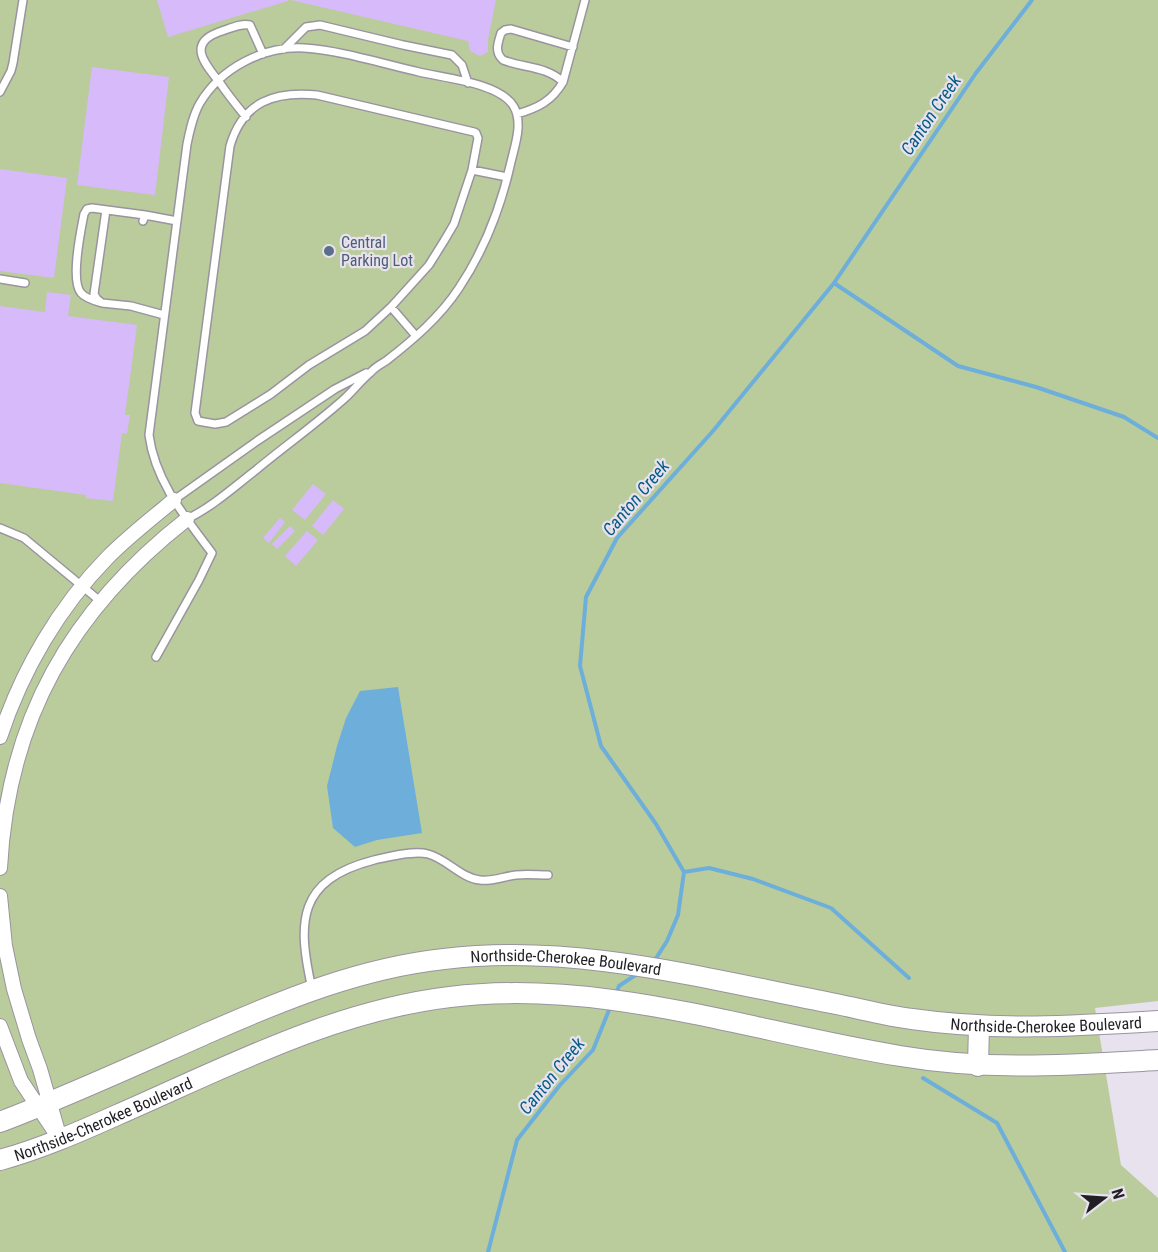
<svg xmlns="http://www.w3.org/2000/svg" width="1158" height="1252" viewBox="0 0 1158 1252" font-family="'Roboto Condensed',sans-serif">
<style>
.green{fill:#bacc9c}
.water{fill:#6dafda}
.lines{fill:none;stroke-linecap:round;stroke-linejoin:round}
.stream{stroke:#6dafda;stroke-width:4}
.building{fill:#d7baf9}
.lane-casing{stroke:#99949f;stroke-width:10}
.street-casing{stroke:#99949f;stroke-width:16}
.secondary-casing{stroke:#99949f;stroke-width:22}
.lane{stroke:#fff;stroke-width:7}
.street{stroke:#fff;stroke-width:14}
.secondary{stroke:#fff;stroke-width:20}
.service-dot{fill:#5c6f8a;stroke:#e7e2ee;stroke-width:2}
.labels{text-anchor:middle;stroke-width:4.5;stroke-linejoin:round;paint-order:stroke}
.service-label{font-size:16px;fill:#4e5e75;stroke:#e7e2ee;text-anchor:start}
.street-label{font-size:16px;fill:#211f24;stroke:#e7e2ee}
.water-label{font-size:18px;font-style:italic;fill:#065c85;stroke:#e7e2ee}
</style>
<rect width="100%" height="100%" fill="#e7e2ee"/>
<path class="green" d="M 0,0 L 1158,0 L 1158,1001 L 1095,1008 L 1121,1165 L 1158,1198 L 1158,1252 L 0,1252 Z"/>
<path class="water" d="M 398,687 L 422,833 L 377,840 L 355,847 L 333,828 L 327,786 L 337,746 L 346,718 L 360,691 Z"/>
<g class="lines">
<path class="stream" d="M 834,283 L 958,366 L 1036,387 L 1124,417 L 1158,438
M 684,872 L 709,868 L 753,879 L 831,908 L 909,978
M 653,963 L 667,941 L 678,915 L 684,872 L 656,824 L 601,746 L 580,666 L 586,597 L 617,538 L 713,431 L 834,283 L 976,73 L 1032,0
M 615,996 L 619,986 L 637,974
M 923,1078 L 997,1123 L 1065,1252
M 488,1252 L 517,1140 L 560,1085 L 593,1050 L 611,1005"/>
</g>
<path class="building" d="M 157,0 L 288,0 L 288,1 L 168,37 Z
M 291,0 L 496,0 L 488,39 L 488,52 L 480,56 L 470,51 L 468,41 Z
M 92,67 L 169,77 L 155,195 L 77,185 Z
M 0,169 L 67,178 L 54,278 L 0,271 Z
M 47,292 L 71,295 L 68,316 L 137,325 L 125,415 L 130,415 L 127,434 L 122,433 L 113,501 L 86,498 L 86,495 L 0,483 L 0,306 L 45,312 Z
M 313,484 L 326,494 L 305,520 L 292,510 Z
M 333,500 L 344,509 L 323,535 L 312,526 Z
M 280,518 L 285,522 L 269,543 L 263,538 Z
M 290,526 L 295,531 L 277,549 L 272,544 Z
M 307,531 L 318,540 L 296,566 L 285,556 Z"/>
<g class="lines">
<defs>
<path id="lane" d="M 284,49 L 306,27 L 320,25 L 403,45 L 452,55 L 462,65 L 468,83
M 563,82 C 547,66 523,68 503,60 C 494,52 498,43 501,33 L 505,30 L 511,29 L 573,47
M 0,92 L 11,71 L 13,63 L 23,0
M 517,114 C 538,108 552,101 563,82 L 585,0
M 246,117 C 237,106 228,95 220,83 C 206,65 186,44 219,32 C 229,29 240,23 250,25 L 263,54
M 472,170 L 478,138 L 476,133 L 474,132 L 317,95 C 275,91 243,101 230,146 L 195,413 L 198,421 L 215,424 L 226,422 L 271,394 L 309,365 L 365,331 L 391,307 L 429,265 L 444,241 L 454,224 L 472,170 L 507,177
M 106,210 L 94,294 L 97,299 L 102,303 L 131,306 L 164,315
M 143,221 L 145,215 L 177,221
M 0,279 L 25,283
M 102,303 C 95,301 85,298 81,293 C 70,280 81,230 84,214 L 87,209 L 92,208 L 145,215
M 391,307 L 416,336
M 174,500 L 257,441 L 335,389 L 366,373
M 0,528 L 24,538 L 100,601
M 156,657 L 199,580 L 212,553 C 185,517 155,481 149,435 L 187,144 C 190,130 193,115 200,103 C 221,68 263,46 304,48 C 339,50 384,64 419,72 C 444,78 501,83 514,107 C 523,123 515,145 511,162 C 501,207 485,249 459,288 C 440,317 413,340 386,361 C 381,364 375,367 371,372 C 361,380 354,390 344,399 C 316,424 285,446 256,470 C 234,487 212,507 187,519
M 312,989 C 297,922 297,880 374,860 C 387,857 414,850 428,854 C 447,859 461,878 480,880 C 491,882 505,876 516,875 C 527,874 538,875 548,875"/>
<path id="street" d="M 0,737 C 22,670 59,607 108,557 C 129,536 152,518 174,500
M 0,868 C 8,719 71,610 187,519
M 0,896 L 5,946 L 14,989 L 29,1039 L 40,1069 L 60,1139
M 0,1026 L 21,1081 L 55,1132"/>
<g id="secondary">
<path d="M 978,1066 L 979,1026"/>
<path id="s1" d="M 0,1122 C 71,1095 140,1063 210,1032 C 285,999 361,968 444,959 C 577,943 705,979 836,1004 C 861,1009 887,1016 912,1019 C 994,1031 1076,1026 1158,1021"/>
<path id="s2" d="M 0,1160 C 40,1149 79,1132 117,1115 C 225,1068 332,1011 450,997 C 602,978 752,1032 900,1056 C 988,1071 1070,1065 1158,1060"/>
</g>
</defs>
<use href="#lane" class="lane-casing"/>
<use href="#street" class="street-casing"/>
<use href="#secondary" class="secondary-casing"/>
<use href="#lane" class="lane"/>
<use href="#street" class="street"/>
<use href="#secondary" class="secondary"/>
</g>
<circle class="service-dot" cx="329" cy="251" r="6"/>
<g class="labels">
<g class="service-label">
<text x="341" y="248">Central<tspan x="341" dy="18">Parking Lot</tspan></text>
</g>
<g class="street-label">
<text dy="6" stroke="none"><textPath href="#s1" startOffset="597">Northside-Cherokee Boulevard</textPath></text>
<text dy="6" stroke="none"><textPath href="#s1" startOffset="1083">Northside-Cherokee Boulevard</textPath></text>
<text dy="6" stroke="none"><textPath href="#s2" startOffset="111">Northside-Cherokee Boulevard</textPath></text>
</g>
<g class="water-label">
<text transform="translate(931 115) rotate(-56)" y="6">Canton Creek</text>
<text transform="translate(636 498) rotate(-50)" y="6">Canton Creek</text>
<text transform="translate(552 1076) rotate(-51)" y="6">Canton Creek</text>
</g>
</g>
<g transform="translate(1104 1198) rotate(73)" stroke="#e7e2ee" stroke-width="4.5" paint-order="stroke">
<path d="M0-4.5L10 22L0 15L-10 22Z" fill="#211f24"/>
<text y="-9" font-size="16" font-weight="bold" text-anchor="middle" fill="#211f24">N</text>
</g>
</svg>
